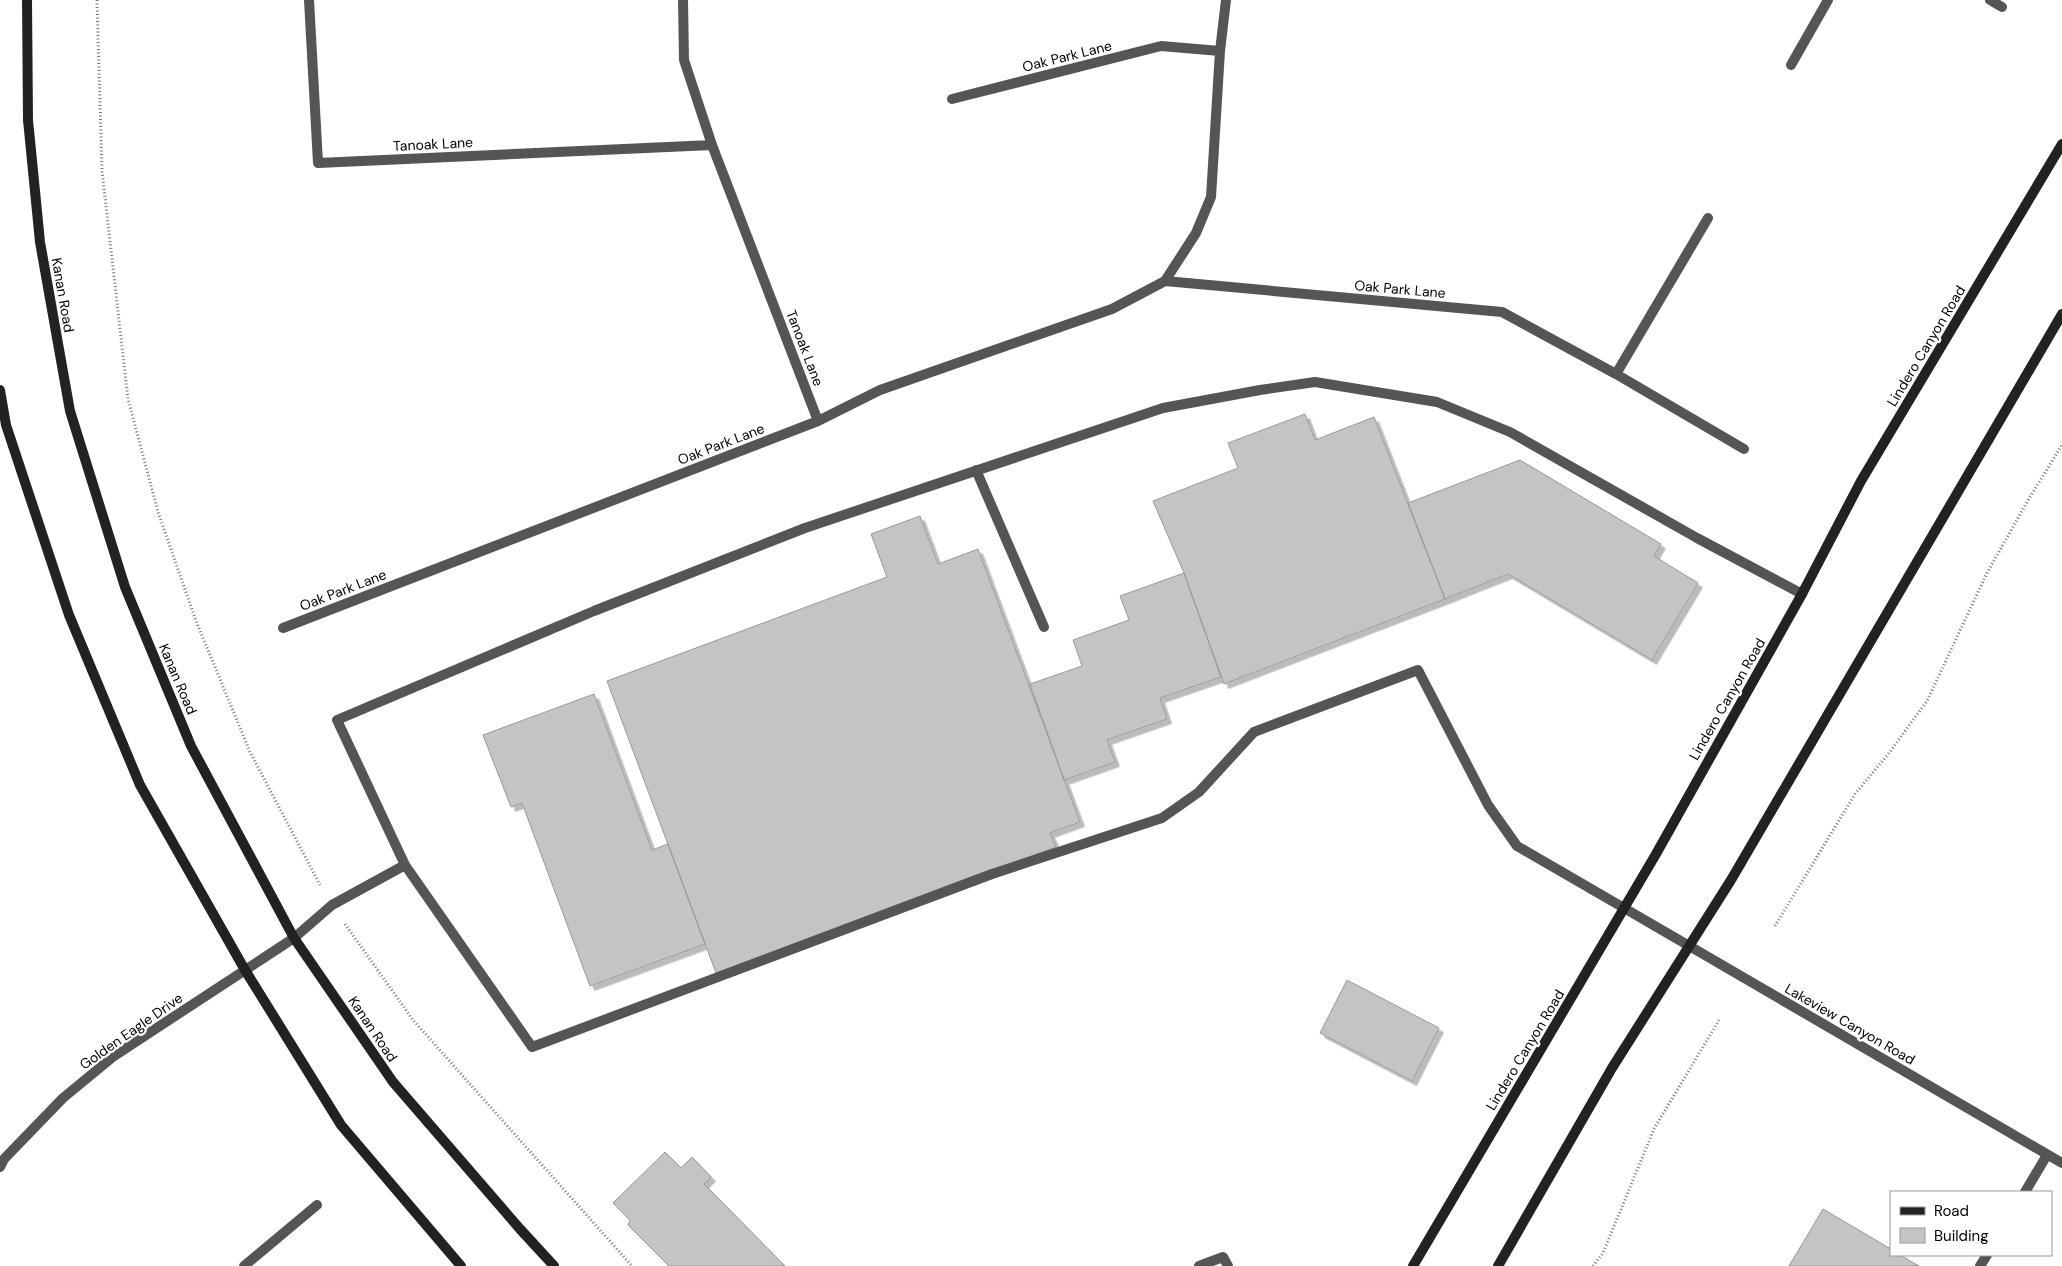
<svg xmlns="http://www.w3.org/2000/svg" width="2062" height="1266" viewBox="0 0 2062 1266" font-family="'DM Sans',sans-serif">
<style>
.building{fill:#c4c4c4;stroke:#999;filter:url(#shadow)}
.lines{fill:none;stroke-linecap:round;stroke-linejoin:round}
.path{stroke:#777;stroke-width:3;stroke-dasharray:1 2.5;stroke-linecap:butt}
.service{stroke:#555;stroke-width:10}
.minor{stroke:#555;stroke-width:10}
.secondary{stroke:#222;stroke-width:10}
.labels{text-anchor:middle;stroke-width:4.5;stroke-linejoin:round;paint-order:stroke}
.street-label{font-size:14px;fill:#000;stroke:#fff}
</style>
<defs>
<filter id="shadow"><feDropShadow dx="4.5" dy="4.5" stdDeviation="0" flood-color="#0004"/></filter>
</defs>
<rect width="100%" height="100%" fill="#fff"/>
<path class="building" d="M 1305,414 L 1315,440 L 1374,417 L 1445,599 L 1224,684 L 1184,573 L 1153,501 L 1238,468 L 1228,443 Z
M 1520,460 L 1661,544 L 1654,556 L 1698,583 L 1652,660 L 1508,574 L 1445,599 L 1408,503 Z
M 920,516 L 938,564 L 978,549 L 1080,822 L 1050,833 L 1056,847 L 716,973 L 607,681 L 887,577 L 871,534 Z
M 1184,573 L 1221,677 L 1160,698 L 1167,719 L 1107,740 L 1115,762 L 1064,780 L 1030,684 L 1082,666 L 1073,640 L 1129,620 L 1120,596 Z
M 594,694 L 652,850 L 668,844 L 705,944 L 590,986 L 522,803 L 511,807 L 483,735 Z
M 1347,980 L 1439,1028 L 1412,1081 L 1320,1033 Z
M 665,1152 L 681,1168 L 692,1157 L 711,1177 L 704,1184 L 785,1266 L 669,1266 L 628,1225 L 630,1220 L 613,1203 Z
M 1823,1209 L 1891,1249 L 1891,1255 L 1900,1255 L 1919,1266 L 1789,1266 Z"/>
<g class="lines">
<path class="path" d="M 97,0 L 102,171 L 128,399 L 158,512 L 196,621 L 250,752 L 320,885
M 345,924 L 413,1020 L 632,1266
M 1775,926 L 1855,794 L 1889,753 L 1927,701 L 1987,573 L 2027,502 L 2062,445
M 1593,1266 L 1603,1253 L 1654,1129 L 1719,1020"/>
<path class="service" d="M 976,470 L 1044,627
M 1624,908 L 1517,846 L 1488,805 L 1418,670 L 1254,732 L 1199,792 L 1162,818 L 992,874 L 532,1047 L 405,865 L 337,720 L 594,611 L 805,528 L 1163,408 L 1260,390 L 1315,382 L 1437,402 L 1510,432 L 1697,538 L 1802,594
M 294,938 L 332,905 L 405,865
M 2025,1192 L 2047,1155
M 1199,1266 L 1223,1257 L 1228,1266
M 1980,1266 L 1987,1255"/>
<path class="minor" d="M 309,0 L 318,163 L 712,145
M 683,0 L 684,60 L 712,145 L 818,421
M 1990,0 L 2002,7
M 1791,65 L 1828,0
M 952,99 L 1161,46 L 1220,51
M 1165,281 L 1502,312 L 1616,374 L 1744,449
M 1616,374 L 1708,218
M 283,628 L 818,421 L 880,390 L 1112,309 L 1165,281 L 1196,233 L 1211,197 L 1220,51 L 1226,0
M 1624,908 L 2062,1163
M 0,1167 L 4,1159 L 63,1098 L 114,1056 L 294,938
M 244,1266 L 317,1205"/>
<path class="secondary" d="M 27,0 L 28,120 L 40,242 L 70,411 L 125,587 L 191,746 L 294,938 L 393,1082 L 520,1229 L 554,1266
M 0,390 L 6,425 L 69,615 L 140,785 L 245,970 L 341,1125 L 461,1266
M 1413,1266 L 1656,854 L 1802,594 L 1861,481 L 2062,144
M 1498,1266 L 1612,1068 L 1731,880 L 2062,314"/>
</g>
<g class="labels">
<g class="street-label">
<text transform="translate(1067 56) rotate(-14)" y="5">Oak Park Lane</text>
<text transform="translate(433 144) rotate(-3)" y="5">Tanoak Lane</text>
<text transform="translate(1400 289) rotate(5)" y="5">Oak Park Lane</text>
<text transform="translate(63 295) rotate(80)" y="5">Kanan Road</text>
<text transform="translate(1926 346) rotate(-59)" y="5">Lindero Canyon Road</text>
<text transform="translate(805 348) rotate(69)" y="5">Tanoak Lane</text>
<text transform="translate(721 444) rotate(-21)" y="5">Oak Park Lane</text>
<text transform="translate(343 590) rotate(-21)" y="5">Oak Park Lane</text>
<text transform="translate(178 679) rotate(67)" y="5">Kanan Road</text>
<text transform="translate(1727 699) rotate(-60)" y="5">Lindero Canyon Road</text>
<text transform="translate(1850 1024) rotate(30)" y="5">Lakeview Canyon Road</text>
<text transform="translate(373 1029) rotate(56)" y="5">Kanan Road</text>
<text transform="translate(131 1031) rotate(-35)" y="5">Golden Eagle Drive</text>
<text transform="translate(1525 1050) rotate(-59)" y="5">Lindero Canyon Road</text>
</g>
</g>
<rect x="1890" y="1191" width="162" height="65" fill="#ffffff" stroke="#999999"/>
<rect x="1900" y="1207" width="25" height="8" fill="#222222" stroke="#999999"/>
<text x="1934" y="1216" font-size="15" fill="#000000">Road</text>
<rect x="1900" y="1228" width="25" height="15" fill="#c4c4c4" stroke="#999999"/>
<text x="1934" y="1241" font-size="15" fill="#000000">Building</text>
</svg>
